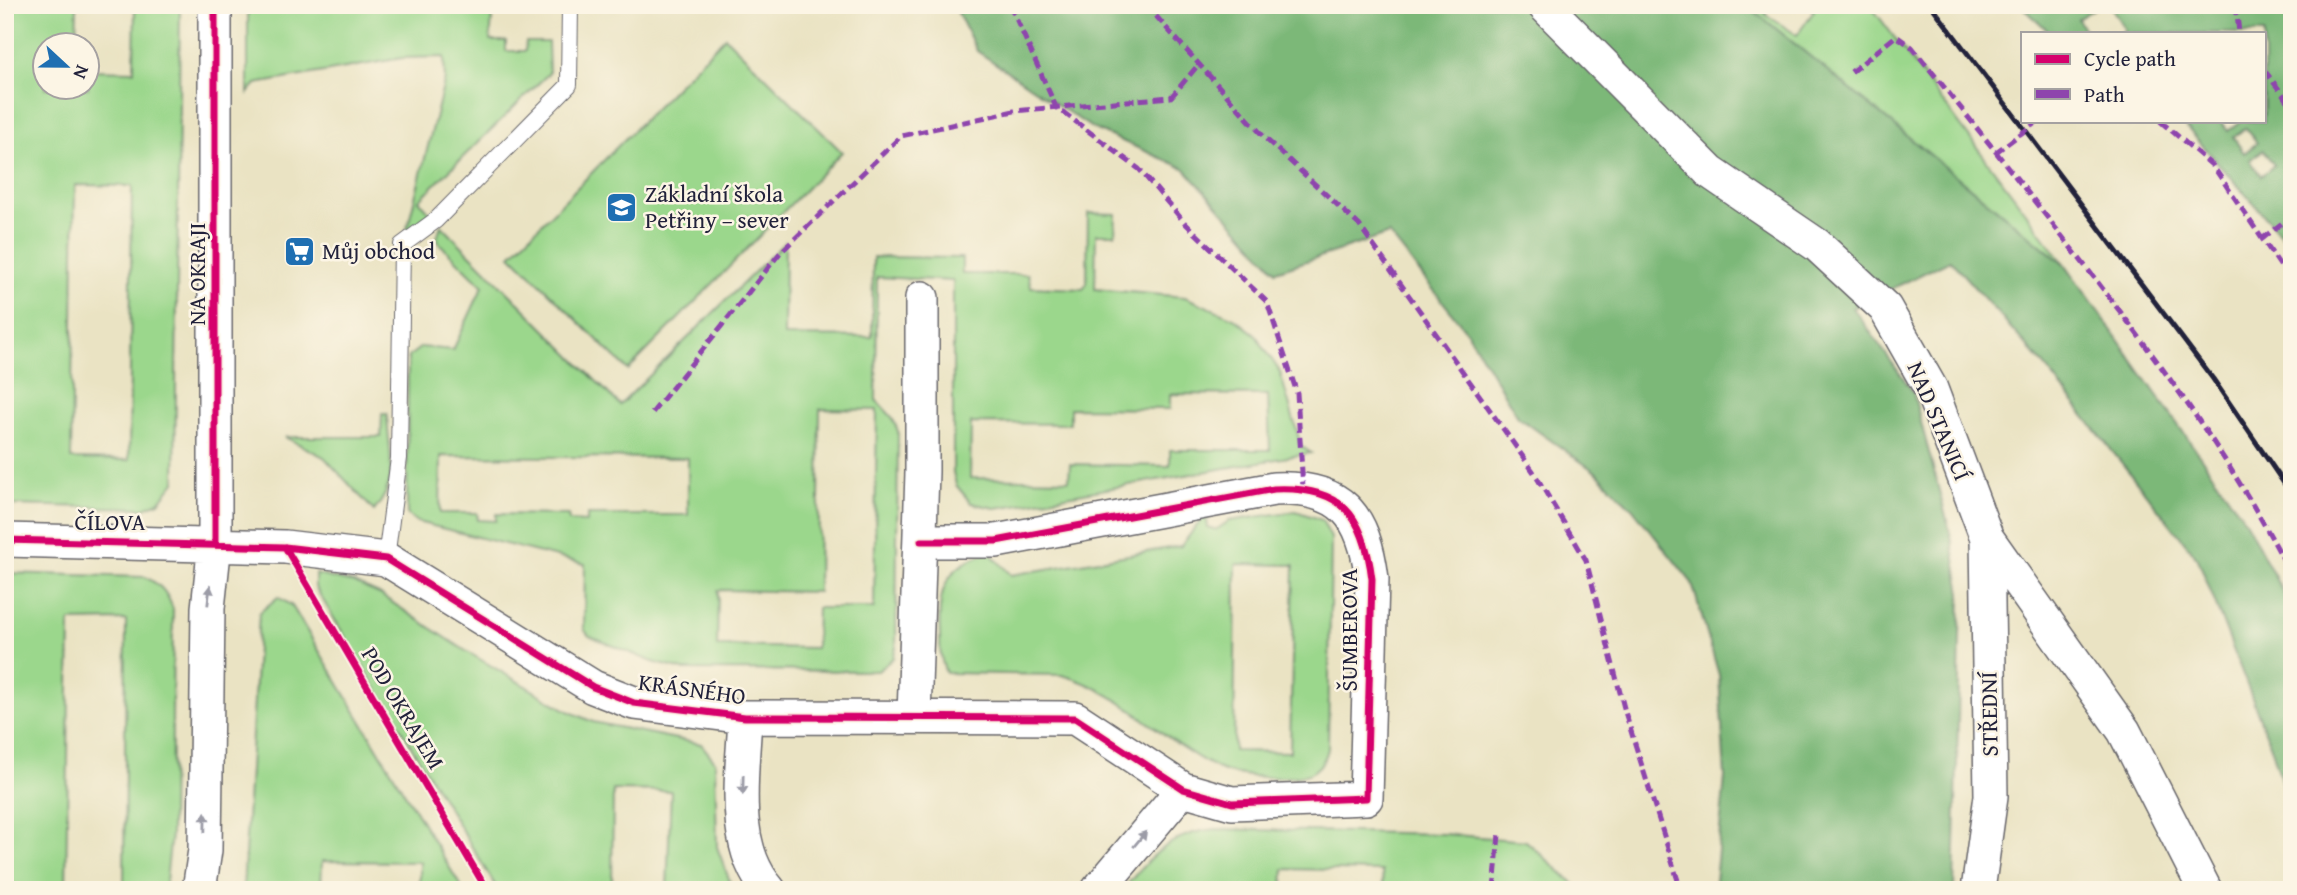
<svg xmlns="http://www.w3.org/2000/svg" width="2297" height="895" viewBox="0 0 2297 895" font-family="'Gentium Book Plus',serif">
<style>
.green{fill:#9bd78c;stroke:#5e7c64;stroke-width:2;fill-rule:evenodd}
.forest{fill:#7cb878;stroke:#4f6d5a;stroke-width:2;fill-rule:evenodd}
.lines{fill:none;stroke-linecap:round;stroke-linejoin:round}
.service-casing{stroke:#68666b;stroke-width:18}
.minor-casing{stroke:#68666b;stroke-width:36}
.service{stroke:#fff;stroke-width:16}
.minor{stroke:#fff;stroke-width:33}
.rail{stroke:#22223b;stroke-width:5}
.quiet{stroke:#8e44ad;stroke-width:5;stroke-dasharray:10 5;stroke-linecap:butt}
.cycleway-casing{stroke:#fcf5e5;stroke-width:11}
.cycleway{stroke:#d6006c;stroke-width:7}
.oneway{fill:#9c9ca7}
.labels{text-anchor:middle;stroke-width:5;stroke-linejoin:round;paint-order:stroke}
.poi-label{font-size:23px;fill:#22223b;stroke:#fcf5e5;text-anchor:start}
.street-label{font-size:23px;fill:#22223b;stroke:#fcf5e5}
</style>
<rect width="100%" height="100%" fill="#fcf5e5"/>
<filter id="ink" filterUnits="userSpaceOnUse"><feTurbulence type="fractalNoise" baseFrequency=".0143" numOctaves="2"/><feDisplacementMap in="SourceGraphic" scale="14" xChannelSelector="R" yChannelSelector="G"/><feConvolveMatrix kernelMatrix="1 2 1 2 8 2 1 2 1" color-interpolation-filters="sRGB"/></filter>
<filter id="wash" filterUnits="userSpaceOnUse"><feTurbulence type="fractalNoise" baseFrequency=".00686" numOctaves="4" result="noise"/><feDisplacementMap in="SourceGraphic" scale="28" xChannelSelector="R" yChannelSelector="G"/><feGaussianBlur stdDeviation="1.57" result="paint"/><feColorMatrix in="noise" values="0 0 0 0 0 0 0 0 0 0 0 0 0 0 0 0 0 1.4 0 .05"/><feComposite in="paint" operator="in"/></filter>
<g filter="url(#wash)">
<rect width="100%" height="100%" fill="#eae3c3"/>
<path class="green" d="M 5,5 L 77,5 L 76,45 L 46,46 L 46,88 L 88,88 L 88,70 L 134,71 L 135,5 L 180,5 L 175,482 L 159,502 L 145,508 L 5,505 ZM 75,185 L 132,186 L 129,460 L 71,459 Z
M 248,5 L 493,5 L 490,41 L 506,41 L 506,51 L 525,51 L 526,42 L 548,42 L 549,73 L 419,200 L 431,214 L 406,233 L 445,79 L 444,57 L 402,58 L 256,84 L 248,93 Z
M 1747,5 L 1770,5 L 1765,14 L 1797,35 L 1814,11 L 1806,5 L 1870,5 L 2066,266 Z
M 725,37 L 842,152 L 628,370 L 511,255 Z
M 1088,213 L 1116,214 L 1115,234 L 1096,234 L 1095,289 L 1185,297 L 1234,318 L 1255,334 L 1280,372 L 1301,446 L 1311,453 L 1015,505 L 995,508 L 971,503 L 956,485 L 953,472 L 953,281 L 877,277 L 876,400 L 892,417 L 898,431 L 896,647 L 893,658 L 878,671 L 683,670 L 653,662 L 589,636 L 584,629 L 585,564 L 417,522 L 407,514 L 408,357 L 421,347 L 453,350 L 483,286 L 440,244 L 437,238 L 441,225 L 620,405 L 785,242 L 784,336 L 872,337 L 873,257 L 962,258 L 962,274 L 1028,274 L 1031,287 L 1083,289 L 1087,284 ZM 1170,394 L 1268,395 L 1270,450 L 1170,450 L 1170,466 L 1070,464 L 1069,480 L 970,478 L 971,423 L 1070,424 L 1070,408 L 1170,409 ZM 820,409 L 877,410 L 874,608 L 817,608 L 816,648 L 717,646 L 718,590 L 818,592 ZM 441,456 L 688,458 L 688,515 L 587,515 L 587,522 L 569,521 L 568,515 L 496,514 L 496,521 L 478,520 L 477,513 L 440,513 Z
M 382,414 L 387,414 C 388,452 401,479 374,511 L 324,457 L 285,437 L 381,437 Z
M 1296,511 L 1322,520 L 1331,538 L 1328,749 C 1326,758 1322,765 1314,771 C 1299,782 1236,777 1219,769 C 1164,743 1123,691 1062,675 L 946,673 C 940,660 940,649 940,636 C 937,591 944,566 989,552 L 1011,575 L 1181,546 L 1206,514 L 1208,527 L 1216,530 L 1229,521 ZM 1236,564 L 1294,565 L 1290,752 L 1234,751 Z
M 5,573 L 145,577 C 161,585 167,592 173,609 L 171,835 L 165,890 L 124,890 L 126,620 L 70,621 L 66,890 L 5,890 Z
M 315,574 L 354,583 L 379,594 L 466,651 L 568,711 L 593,722 L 701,744 L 715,761 L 717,847 L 733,890 L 667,889 L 671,791 L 613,790 L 612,888 L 654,890 L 498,890 L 315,587 Z
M 278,597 L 292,606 L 463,890 L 420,890 L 420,862 L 322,861 L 321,890 L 243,890 L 259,613 Z
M 1215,829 L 1444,834 L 1526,841 L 1581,890 L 1383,886 L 1382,871 L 1284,869 L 1283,890 L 1123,890 C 1149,857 1171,833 1215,829 Z"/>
<path class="forest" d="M 954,5 L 1747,5 L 2066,266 L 2245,520 L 2292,610 L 2292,818 L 2273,752 L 2198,559 L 2043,364 L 1950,260 L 1853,308 L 1913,392 L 1951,536 L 1961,593 L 1954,890 L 1706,890 L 1715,881 L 1725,777 L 1719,675 L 1692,583 L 1632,508 L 1597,473 L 1518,417 L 1467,332 L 1389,234 L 1276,271 L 1184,168 L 1092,128 L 977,51 Z
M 2020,5 L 2100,5 L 2078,19 L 2087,33 L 2051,33 Z
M 2110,5 L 2292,5 L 2292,247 L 2181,121 L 2220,121 L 2228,131 L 2241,121 L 2264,121 L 2264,33 L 2121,33 L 2125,30 ZM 2246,128 L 2257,143 L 2244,153 L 2233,137 ZM 2263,150 L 2274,165 L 2261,176 L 2250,160 Z"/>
</g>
<g filter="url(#ink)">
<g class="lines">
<defs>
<path id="service" d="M 386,559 L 399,458 L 402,245 L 436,220 L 569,85 L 570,5"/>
<path id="minor" d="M 1544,5 L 1710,172 L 1817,245 L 1885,308 L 1931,389 L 1987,538 L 2124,731 L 2205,890
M 5,540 L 285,547 L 386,559 L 593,687 L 634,703 L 745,717 L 1075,718 L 1183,789 L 1232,803 L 1366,798 L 1372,579 C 1364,514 1341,486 1274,489 L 996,541 L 921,541
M 745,717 C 743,772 729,845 769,890
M 914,717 L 922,472 L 922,298
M 199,890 L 205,850 L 208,608 L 215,543 L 215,5
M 1098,890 L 1183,789
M 1978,890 L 1991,796 L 1987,538"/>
</defs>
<use href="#service" class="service-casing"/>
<use href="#minor" class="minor-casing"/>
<use href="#service" class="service"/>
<use href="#minor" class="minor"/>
<path class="rail" d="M 1931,5 L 2213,379 L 2292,495"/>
<path class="quiet" d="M 1010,5 L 1056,107 L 1139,169 L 1185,223 L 1267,302 L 1297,393 L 1303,488
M 1146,5 L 1265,138 L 1359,225 L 1533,471 L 1586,560 L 1625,712 L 1681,890
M 2236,5 L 2239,33
M 2264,70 L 2292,106
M 1851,72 L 1896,36 L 1912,47 L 1996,152 L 2038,121
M 2160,121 L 2213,166 L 2292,283
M 1996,152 C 2101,287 2214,423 2292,576
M 2262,239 L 2292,215
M 652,413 L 780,253 L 901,136 L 1014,111 L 1171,97 L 1199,64
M 1494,890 L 1499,834"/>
<defs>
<path id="cycleway" d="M 5,540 L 285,547 L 386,559 L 593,687 L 634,703 L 745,717 L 1075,718 L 1183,789 L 1232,803 L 1366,798 L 1372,579 C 1364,514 1341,486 1274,489 L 996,541 L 921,541
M 215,543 L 215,5
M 285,547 L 487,890"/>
</defs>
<use href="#cycleway" class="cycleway-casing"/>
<use href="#cycleway" class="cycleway"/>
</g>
<defs><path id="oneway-solid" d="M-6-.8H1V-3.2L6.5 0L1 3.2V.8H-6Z" transform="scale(1.75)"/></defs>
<g class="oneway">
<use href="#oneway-solid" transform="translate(209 595) rotate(-83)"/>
<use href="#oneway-solid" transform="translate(743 785) rotate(91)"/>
<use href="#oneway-solid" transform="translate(205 822) rotate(-89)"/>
<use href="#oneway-solid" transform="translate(1140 839) rotate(-50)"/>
</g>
</g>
<defs>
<symbol id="school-square" viewBox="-11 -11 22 22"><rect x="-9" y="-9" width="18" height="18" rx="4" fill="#1f6fb2" stroke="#fcf5e5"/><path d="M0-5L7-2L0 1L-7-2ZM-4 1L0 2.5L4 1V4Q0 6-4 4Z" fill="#fff"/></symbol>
<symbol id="supermarket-square" viewBox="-11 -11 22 22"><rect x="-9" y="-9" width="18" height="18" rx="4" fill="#1f6fb2" stroke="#fcf5e5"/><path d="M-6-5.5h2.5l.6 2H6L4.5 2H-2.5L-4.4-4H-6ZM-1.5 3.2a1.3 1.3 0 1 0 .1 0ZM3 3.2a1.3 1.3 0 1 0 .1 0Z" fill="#fff"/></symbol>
</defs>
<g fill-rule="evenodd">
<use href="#school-square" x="604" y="190" width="35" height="35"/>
<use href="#supermarket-square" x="282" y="234" width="35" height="35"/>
</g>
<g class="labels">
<g class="poi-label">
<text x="645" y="202">Základní škola<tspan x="645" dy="26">Petřiny – sever</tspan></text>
<text x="322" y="259">Můj obchod</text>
</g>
<g class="street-label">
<text transform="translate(197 274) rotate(-90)" y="8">NA OKRAJI</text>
<text transform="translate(1939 421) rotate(67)" y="8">NAD STANICÍ</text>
<text x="110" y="530">ČÍLOVA</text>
<text transform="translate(1349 630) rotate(-90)" y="8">ŠUMBEROVA</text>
<text transform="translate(692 689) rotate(8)" y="8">KRÁSNÉHO</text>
<text transform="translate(403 708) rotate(59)" y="8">POD OKRAJEM</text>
<text transform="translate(1989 714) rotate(-91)" y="8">STŘEDNÍ</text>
</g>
</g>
<rect width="2297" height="895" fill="none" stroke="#fcf5e5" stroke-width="28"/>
<rect x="2021" y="32" width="245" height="91" fill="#fcf5e5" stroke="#a5a1a1" stroke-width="2"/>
<rect x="2035" y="54" width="35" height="10" fill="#d6006c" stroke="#a5a1a1" stroke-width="2"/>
<text x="2084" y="66" font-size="21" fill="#22223b">Cycle path</text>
<rect x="2035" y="89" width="35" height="10" fill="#8e44ad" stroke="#a5a1a1" stroke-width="2"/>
<text x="2084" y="102" font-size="21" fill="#22223b">Path</text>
<g transform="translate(66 66) rotate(112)"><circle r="33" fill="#fcf5e5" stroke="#a5a1a1" stroke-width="2"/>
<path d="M0-5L12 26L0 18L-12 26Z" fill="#1f6fb2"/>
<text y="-10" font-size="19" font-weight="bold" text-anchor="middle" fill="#22223b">N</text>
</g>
</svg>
